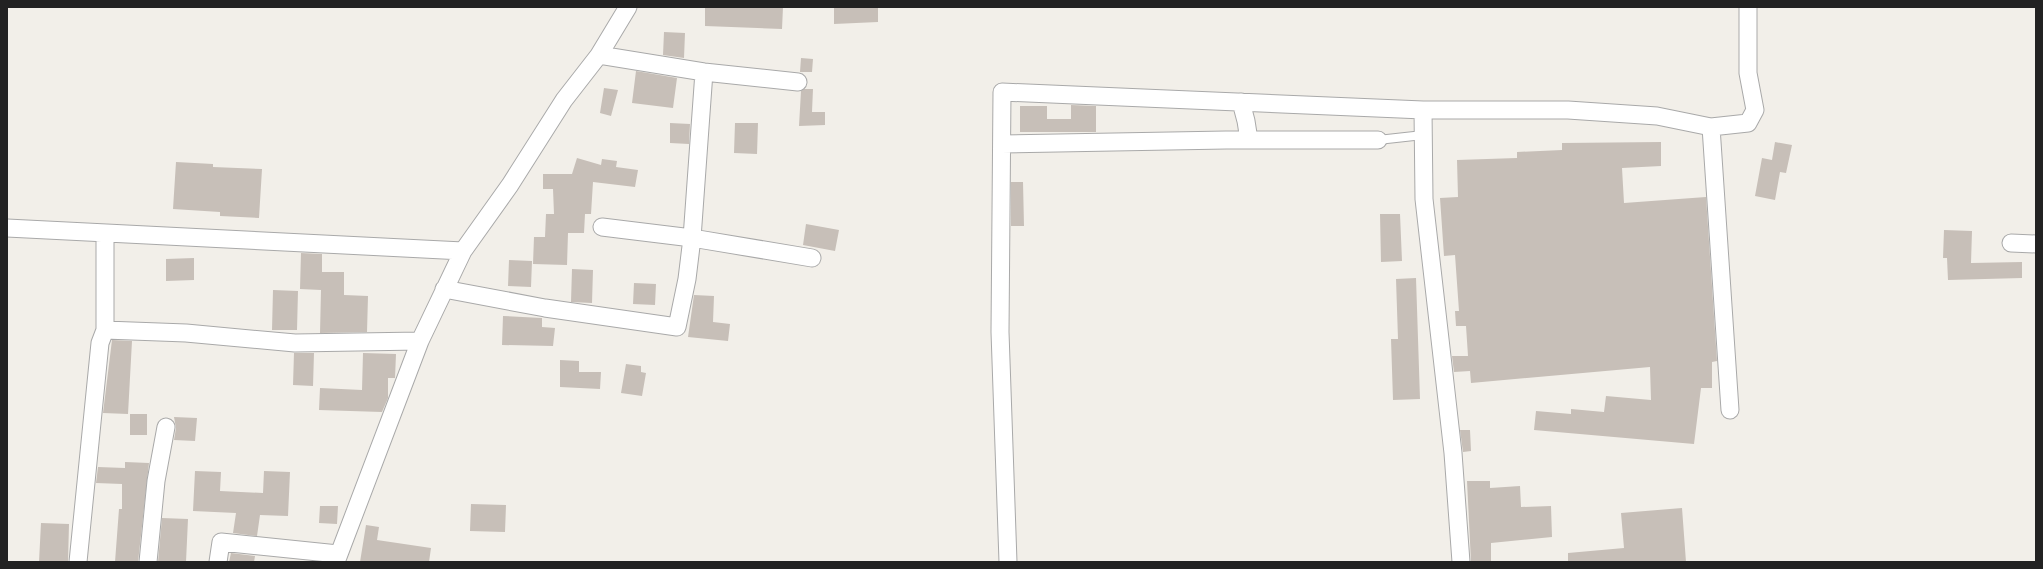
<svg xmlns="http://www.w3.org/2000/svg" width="2043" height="569" viewBox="0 0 2043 569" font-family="'Space Grotesk',sans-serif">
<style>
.building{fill:#c7bfb8}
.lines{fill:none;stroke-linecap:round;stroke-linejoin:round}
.service-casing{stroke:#a9a9a9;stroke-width:10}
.minor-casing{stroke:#a9a9a9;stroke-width:19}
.service{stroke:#fff;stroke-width:8}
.minor{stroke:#fff;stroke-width:17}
</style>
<rect width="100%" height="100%" fill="#f2efe9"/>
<path class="building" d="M 705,7 L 783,7 L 782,29 L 705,26 Z
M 834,7 L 878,7 L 878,22 L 834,24 Z
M 664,32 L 685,33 L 684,58 L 663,55 Z
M 801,58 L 813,59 L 812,72 L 800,72 Z
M 636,71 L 677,78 L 673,108 L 632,103 Z
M 604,88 L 618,90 L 611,116 L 600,113 Z
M 804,89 L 813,89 L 812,112 L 825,112 L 825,125 L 799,126 L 801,91 Z
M 1071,105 L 1096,106 L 1096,132 L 1020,132 L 1020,106 L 1047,106 L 1047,119 L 1071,119 Z
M 670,123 L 690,124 L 689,144 L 670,143 Z
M 735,123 L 758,123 L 757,154 L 734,153 Z
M 1661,142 L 1661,166 L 1622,168 L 1624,203 L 1706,197 L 1717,361 L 1712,362 L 1712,388 L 1701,388 L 1694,444 L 1534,430 L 1536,411 L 1571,414 L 1571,409 L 1604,412 L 1606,396 L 1651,400 L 1650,367 L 1471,383 L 1470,371 L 1454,372 L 1452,356 L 1468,356 L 1466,326 L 1456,326 L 1455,311 L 1459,311 L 1455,255 L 1444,256 L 1440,198 L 1458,197 L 1457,160 L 1517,158 L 1517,152 L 1562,150 L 1562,143 Z
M 1775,142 L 1792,145 L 1786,173 L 1780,172 L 1775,200 L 1755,196 L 1762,158 L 1772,160 Z
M 577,158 L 601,165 L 602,159 L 617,161 L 616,167 L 638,170 L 635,187 L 593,182 L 591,214 L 585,214 L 584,233 L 568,233 L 567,265 L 533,264 L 534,237 L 545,237 L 546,214 L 554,214 L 553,189 L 543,189 L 543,174 L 572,174 Z
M 176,162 L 213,164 L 213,167 L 262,169 L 259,218 L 220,216 L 220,212 L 173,209 Z
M 1011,182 L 1023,182 L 1024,226 L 1011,226 Z
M 1380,214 L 1400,214 L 1402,261 L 1381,262 Z
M 806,224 L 839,230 L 835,251 L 803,245 Z
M 1944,230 L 1972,231 L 1971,263 L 2022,262 L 2022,278 L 1948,280 L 1947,258 L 1943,258 Z
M 301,253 L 322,254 L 322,272 L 344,272 L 344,295 L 368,296 L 367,332 L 320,333 L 321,290 L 300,289 Z
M 194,258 L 194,280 L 166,281 L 166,259 Z
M 509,260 L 532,261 L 531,287 L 508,286 Z
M 572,269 L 593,270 L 592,303 L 571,302 Z
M 1416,278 L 1420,399 L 1393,400 L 1391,339 L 1398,339 L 1396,279 Z
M 634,283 L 656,284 L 655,305 L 633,304 Z
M 273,290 L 298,291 L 297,330 L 272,330 Z
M 694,295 L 714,296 L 713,322 L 730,324 L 728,341 L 688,337 Z
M 503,316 L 542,318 L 542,327 L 555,328 L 553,346 L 502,345 Z
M 112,340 L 132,341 L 128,414 L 103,413 Z
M 294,353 L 314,353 L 313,386 L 293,385 Z
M 363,353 L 396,354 L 395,378 L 388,378 L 388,398 L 382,412 L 319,410 L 320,388 L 362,390 Z
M 560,360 L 579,361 L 579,372 L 601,372 L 600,389 L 560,387 Z
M 626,364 L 641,366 L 641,372 L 646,373 L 642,396 L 621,393 Z
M 130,414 L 147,414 L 147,435 L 130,435 Z
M 174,417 L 197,418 L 195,441 L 174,440 L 176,428 Z
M 1460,430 L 1470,430 L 1471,451 L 1463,452 Z
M 125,462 L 149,463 L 138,562 L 115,562 L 119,509 L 122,509 L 122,484 L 96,483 L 98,467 L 125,468 Z
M 195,471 L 221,472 L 220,491 L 263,493 L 264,471 L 290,472 L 288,516 L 260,515 L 257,536 L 233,533 L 236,513 L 193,511 Z
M 1467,481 L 1490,481 L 1490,488 L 1520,486 L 1521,507 L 1551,506 L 1552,537 L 1491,543 L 1491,562 L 1471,562 Z
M 471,504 L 506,505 L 505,532 L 470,531 Z
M 320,506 L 338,506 L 337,524 L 319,523 Z
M 1682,508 L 1686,562 L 1568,562 L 1568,553 L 1624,548 L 1621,513 Z
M 162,518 L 188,519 L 186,562 L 158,562 Z
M 41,523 L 69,524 L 68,562 L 39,562 Z
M 366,525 L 379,527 L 377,540 L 431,548 L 429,562 L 360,562 Z
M 231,553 L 255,556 L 254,562 L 229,562 Z"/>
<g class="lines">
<defs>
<path id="service" d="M 1378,140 L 1423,135"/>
<path id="minor" d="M 599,55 L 704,72 L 798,82
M 1241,102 L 1246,121 L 1249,140
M 1711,127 L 1730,410
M 1002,144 L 1226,140 L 1378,140
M 602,227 L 692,238 L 812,258
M 7,228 L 463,251
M 2011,243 L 2036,244
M 444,289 L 545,308 L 677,327 L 687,279 L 692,238 L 704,72
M 105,330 L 186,333 L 295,343 L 420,341
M 78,562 L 100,343 L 105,330 L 105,233
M 148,562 L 156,481 L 166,427
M 218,562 L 221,542 L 338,554
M 336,562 L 420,341 L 463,251 L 510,185 L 564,100 L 599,55 L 628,7
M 1008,562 L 1000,332 L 1002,92 L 1423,110
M 1461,562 L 1453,453 L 1424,199 L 1423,110 L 1568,110 L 1657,116 L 1711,127 L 1748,123 L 1755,110 L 1748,73 L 1748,7"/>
</defs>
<use href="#service" class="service-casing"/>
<use href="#minor" class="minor-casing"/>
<use href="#service" class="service"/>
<use href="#minor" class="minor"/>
</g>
<rect width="2043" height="569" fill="none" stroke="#222222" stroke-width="16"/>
</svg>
